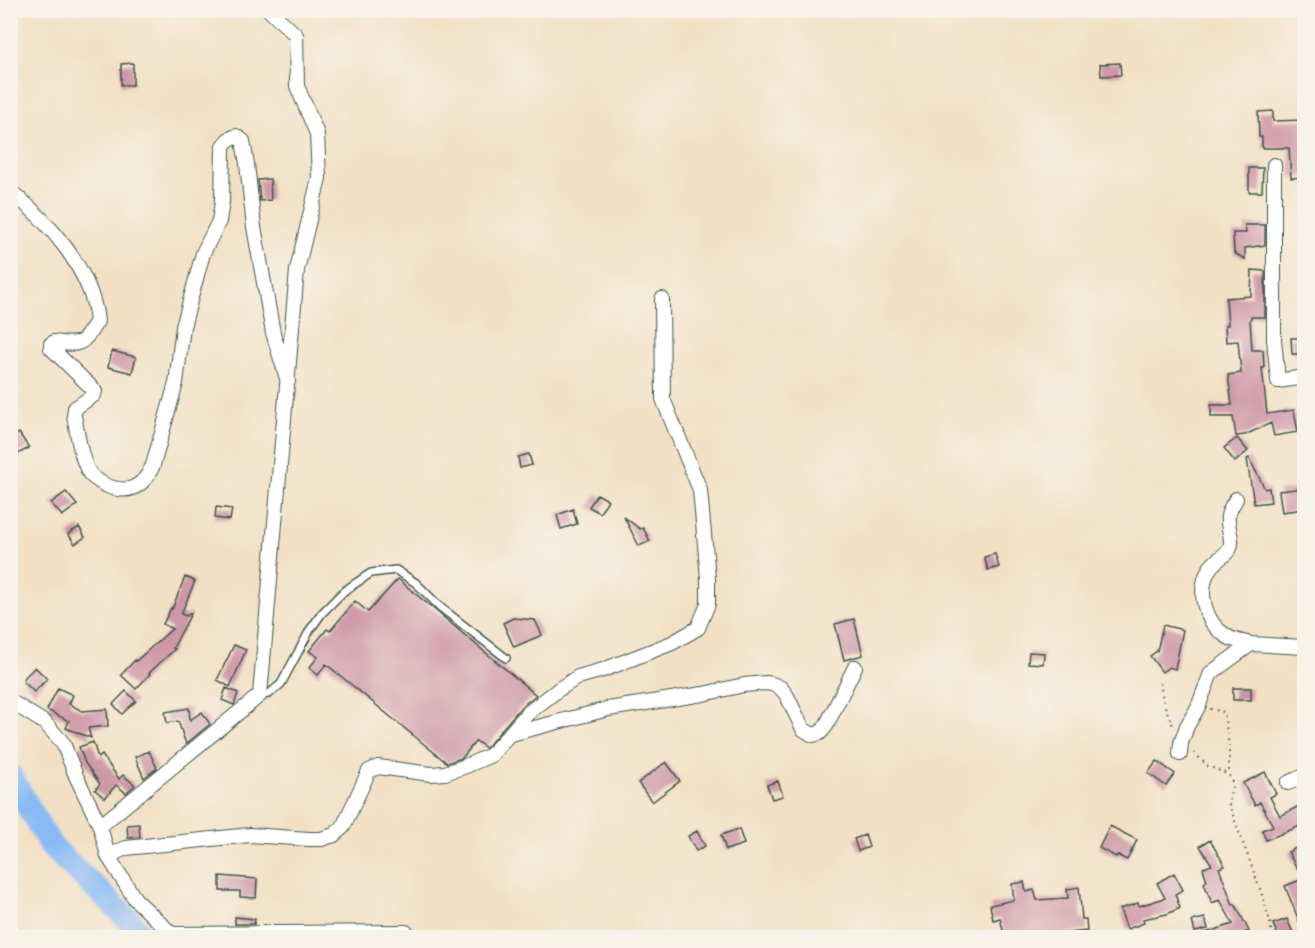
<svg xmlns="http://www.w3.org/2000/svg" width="1315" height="948" viewBox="0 0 1315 948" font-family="'Gochi Hand',sans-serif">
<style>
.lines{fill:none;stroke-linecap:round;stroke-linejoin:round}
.river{stroke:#88baf5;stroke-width:24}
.building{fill:#ce97a7}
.service-casing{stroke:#3f554a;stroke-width:10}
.minor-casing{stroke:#3f554a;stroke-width:16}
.path{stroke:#3f554a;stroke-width:2;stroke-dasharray:1.5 4.5;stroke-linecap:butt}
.service{stroke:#fff;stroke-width:7}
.minor{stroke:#fff;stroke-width:14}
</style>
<rect width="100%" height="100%" fill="#f7f3e8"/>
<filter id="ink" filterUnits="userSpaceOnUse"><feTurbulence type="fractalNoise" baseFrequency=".0167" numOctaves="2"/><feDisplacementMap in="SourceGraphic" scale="12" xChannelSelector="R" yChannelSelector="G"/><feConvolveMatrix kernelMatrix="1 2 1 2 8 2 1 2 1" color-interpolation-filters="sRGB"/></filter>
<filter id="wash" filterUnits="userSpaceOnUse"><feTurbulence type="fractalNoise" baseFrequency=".008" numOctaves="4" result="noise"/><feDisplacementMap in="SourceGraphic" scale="24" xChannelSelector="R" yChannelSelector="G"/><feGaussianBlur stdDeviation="1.35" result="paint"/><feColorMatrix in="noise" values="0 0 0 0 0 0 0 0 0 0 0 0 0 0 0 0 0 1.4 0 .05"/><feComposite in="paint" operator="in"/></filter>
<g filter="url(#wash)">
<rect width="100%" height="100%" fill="#f2e0c4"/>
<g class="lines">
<path class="river" d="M 10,775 L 51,846 L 128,919 L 144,938"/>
</g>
<g id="blocks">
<path class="building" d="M 133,63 L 133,85 L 121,85 L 121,64 Z
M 1120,63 L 1121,75 L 1101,76 L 1100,64 Z
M 1273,111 L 1273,121 L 1305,120 L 1305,177 L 1291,178 L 1289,148 L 1262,148 L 1262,137 L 1259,137 L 1258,112 Z
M 1249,168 L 1263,168 L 1262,192 L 1249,192 Z
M 270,179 L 271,200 L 260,201 L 258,180 Z
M 1245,225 L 1265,225 L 1265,245 L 1245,248 L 1245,259 L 1234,253 L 1233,233 L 1246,233 Z
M 1252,270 L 1265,271 L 1265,317 L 1251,317 L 1250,320 L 1252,350 L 1263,350 L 1264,368 L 1262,368 L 1267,414 L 1294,410 L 1298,432 L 1274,436 L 1271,423 L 1245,435 L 1236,436 L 1233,417 L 1211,417 L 1211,405 L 1232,405 L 1228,375 L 1241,373 L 1238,341 L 1226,342 L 1225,325 L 1228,325 L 1226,298 L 1251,296 Z
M 1291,338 L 1302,338 L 1303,354 L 1292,354 Z
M 112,351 L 136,357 L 132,373 L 108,367 Z
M 19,433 L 29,448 L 18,454 L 10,443 L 10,439 Z
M 1237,438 L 1248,451 L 1235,462 L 1224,448 Z
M 529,454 L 532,465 L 520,468 L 518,457 Z
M 1249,458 L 1265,489 L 1269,488 L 1271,502 L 1254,504 L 1247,459 Z
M 1305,488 L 1305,509 L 1282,512 L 1279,491 Z
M 66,492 L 77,505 L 62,516 L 51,503 Z
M 597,494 L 608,500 L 600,513 L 589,507 Z
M 216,507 L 232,509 L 230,520 L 215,518 Z
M 573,509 L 577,524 L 561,529 L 557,515 Z
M 624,517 L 640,529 L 643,528 L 650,541 L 639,546 Z
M 79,527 L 85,537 L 75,544 L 68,534 Z
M 995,554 L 999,567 L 988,570 L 984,557 Z
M 185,577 L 195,581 L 181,614 L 186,616 L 192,612 L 173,648 L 175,649 L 149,673 L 150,674 L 136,689 L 121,675 L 135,660 L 136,661 L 172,629 L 163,624 L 171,608 L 172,609 Z
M 398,579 L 536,695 L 521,707 L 486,748 L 476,741 L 462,758 L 447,763 L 326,664 L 318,675 L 309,668 L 318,657 L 309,651 L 327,629 L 330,631 L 355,601 L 368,612 Z
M 513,618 L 535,620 L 542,635 L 514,647 L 503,623 Z
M 854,619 L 863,655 L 844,660 L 835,624 Z
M 1163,625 L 1183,630 L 1175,669 L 1169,667 L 1162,672 L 1150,656 L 1157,651 Z
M 234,645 L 246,650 L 230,687 L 217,680 Z
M 1029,652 L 1044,653 L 1043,664 L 1028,663 Z
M 35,667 L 47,679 L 34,692 L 24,682 L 24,678 Z
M 58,688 L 73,695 L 69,704 L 82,711 L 107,709 L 108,726 L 88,728 L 91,738 L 66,728 L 69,721 L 47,710 Z
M 226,688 L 238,693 L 234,705 L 222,700 Z
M 1233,688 L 1251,688 L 1251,700 L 1233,700 Z
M 126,691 L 136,701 L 122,714 L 113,704 Z
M 189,708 L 190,720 L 202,712 L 210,724 L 186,744 L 178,721 L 167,723 L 165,712 Z
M 93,742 L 98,758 L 102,755 L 119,779 L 123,775 L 135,785 L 126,793 L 116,785 L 105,798 L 95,790 L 100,784 L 85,763 L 79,747 Z
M 149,751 L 157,768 L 144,778 L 135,757 Z
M 1157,761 L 1175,774 L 1166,786 L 1148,773 Z
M 666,762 L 680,781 L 652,802 L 638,783 Z
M 1265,772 L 1276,794 L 1270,797 L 1280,816 L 1305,803 L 1305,824 L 1266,840 L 1262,830 L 1273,826 L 1260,802 L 1255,805 L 1243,783 Z
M 778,781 L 783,796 L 772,799 L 767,785 Z
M 139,824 L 140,837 L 128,838 L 127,825 Z
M 1110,826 L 1137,840 L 1127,860 L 1117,855 L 1116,857 L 1099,848 Z
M 739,829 L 744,844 L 726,850 L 721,835 Z
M 697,831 L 705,846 L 696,851 L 688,836 Z
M 865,835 L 869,847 L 858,851 L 854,839 Z
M 1210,840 L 1225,866 L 1219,868 L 1233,905 L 1235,904 L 1249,931 L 1230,938 L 1200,938 L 1199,935 L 1233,924 L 1220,900 L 1212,903 L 1204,883 L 1207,881 L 1203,868 L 1212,865 L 1200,846 Z
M 1305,843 L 1305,936 L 1285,886 L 1303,879 L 1288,852 Z
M 1174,873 L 1183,890 L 1175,894 L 1180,908 L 1167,914 L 1143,919 L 1144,923 L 1127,929 L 1120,909 L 1138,903 L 1139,906 L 1165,898 L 1157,883 Z
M 220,876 L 257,879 L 256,898 L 240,897 L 240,891 L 220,891 Z
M 1024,882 L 1026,892 L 1034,890 L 1037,900 L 1068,898 L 1067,889 L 1079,887 L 1082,919 L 1086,919 L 1087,931 L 1051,935 L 1051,938 L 1005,938 L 1000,918 L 993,920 L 990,905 L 1014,900 L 1012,884 Z
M 235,917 L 255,919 L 254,924 L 235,924 Z
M 1205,918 L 1208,929 L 1195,932 L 1192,921 Z
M 1287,919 L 1293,933 L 1279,938 L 1273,924 Z"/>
</g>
</g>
<g filter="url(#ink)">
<use href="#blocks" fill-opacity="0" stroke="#3f554a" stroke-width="1.5"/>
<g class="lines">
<defs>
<path id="service" d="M 260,695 L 269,694 L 281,684 L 310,630 L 322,613 L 344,591 L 371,573 L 396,570 L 416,583 L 440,607 L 506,658"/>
<path id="minor" d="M 1274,165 L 1274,339 L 1278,381 L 1304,377
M 10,191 C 49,221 92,271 97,321 C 81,347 81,345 54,342 L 51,344 L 51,348 L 95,391 L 94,395 L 75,408 L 74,416 C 78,434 80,458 90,474 C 93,478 100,482 105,485 C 128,495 143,488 153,465 L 176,383 L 183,327 L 203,253 L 219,221 L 222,202 L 223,146 L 228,140 L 236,136 L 243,141 L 247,164 L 254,227 L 273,333 L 288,382
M 1236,499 C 1233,504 1229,510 1228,516 C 1226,526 1234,538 1230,548 C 1226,556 1215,560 1210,568 C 1196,591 1204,623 1228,637 C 1235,641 1244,642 1251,644
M 10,701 L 45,723 L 63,743 L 76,776 L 100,826 L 108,856 L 135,899 L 176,938
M 511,734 L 608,709 L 703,694 L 744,685 L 766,683 L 772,684 L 781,688 L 787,696 L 803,729 L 813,735 L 820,733 L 826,726 L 855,667
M 1180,754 L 1181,743 L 1187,726 L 1198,707 L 1211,673 L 1251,644 L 1304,647
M 1288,783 L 1304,776
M 100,826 L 260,695 L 297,270 L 319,178 L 317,134 L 297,86 L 296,35 L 269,10
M 108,856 L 126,848 L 250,835 L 309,839 L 321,839 L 334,835 L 343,827 L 369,771 L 378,767 L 431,774 L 445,773 L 466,766 L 491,755 L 528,713 L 559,689 L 578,677 L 603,670 L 672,643 L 698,628 L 708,604 L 708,578 L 700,490 L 663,399 L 662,299
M 174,934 L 406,932 L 411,938"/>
</defs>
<use href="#service" class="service-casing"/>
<use href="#minor" class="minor-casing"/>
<path class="path" d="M 1160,683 L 1164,704 L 1173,726
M 1210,709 L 1224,712 L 1229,746 L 1229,775 L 1233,784 L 1228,802 L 1261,892 L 1270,921 L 1272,938
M 1194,753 L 1208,766 L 1229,775
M 1285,938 L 1289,935"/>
<use href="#service" class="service"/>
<use href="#minor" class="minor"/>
</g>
</g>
<rect width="1315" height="948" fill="none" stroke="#f7f3e8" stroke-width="36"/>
</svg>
